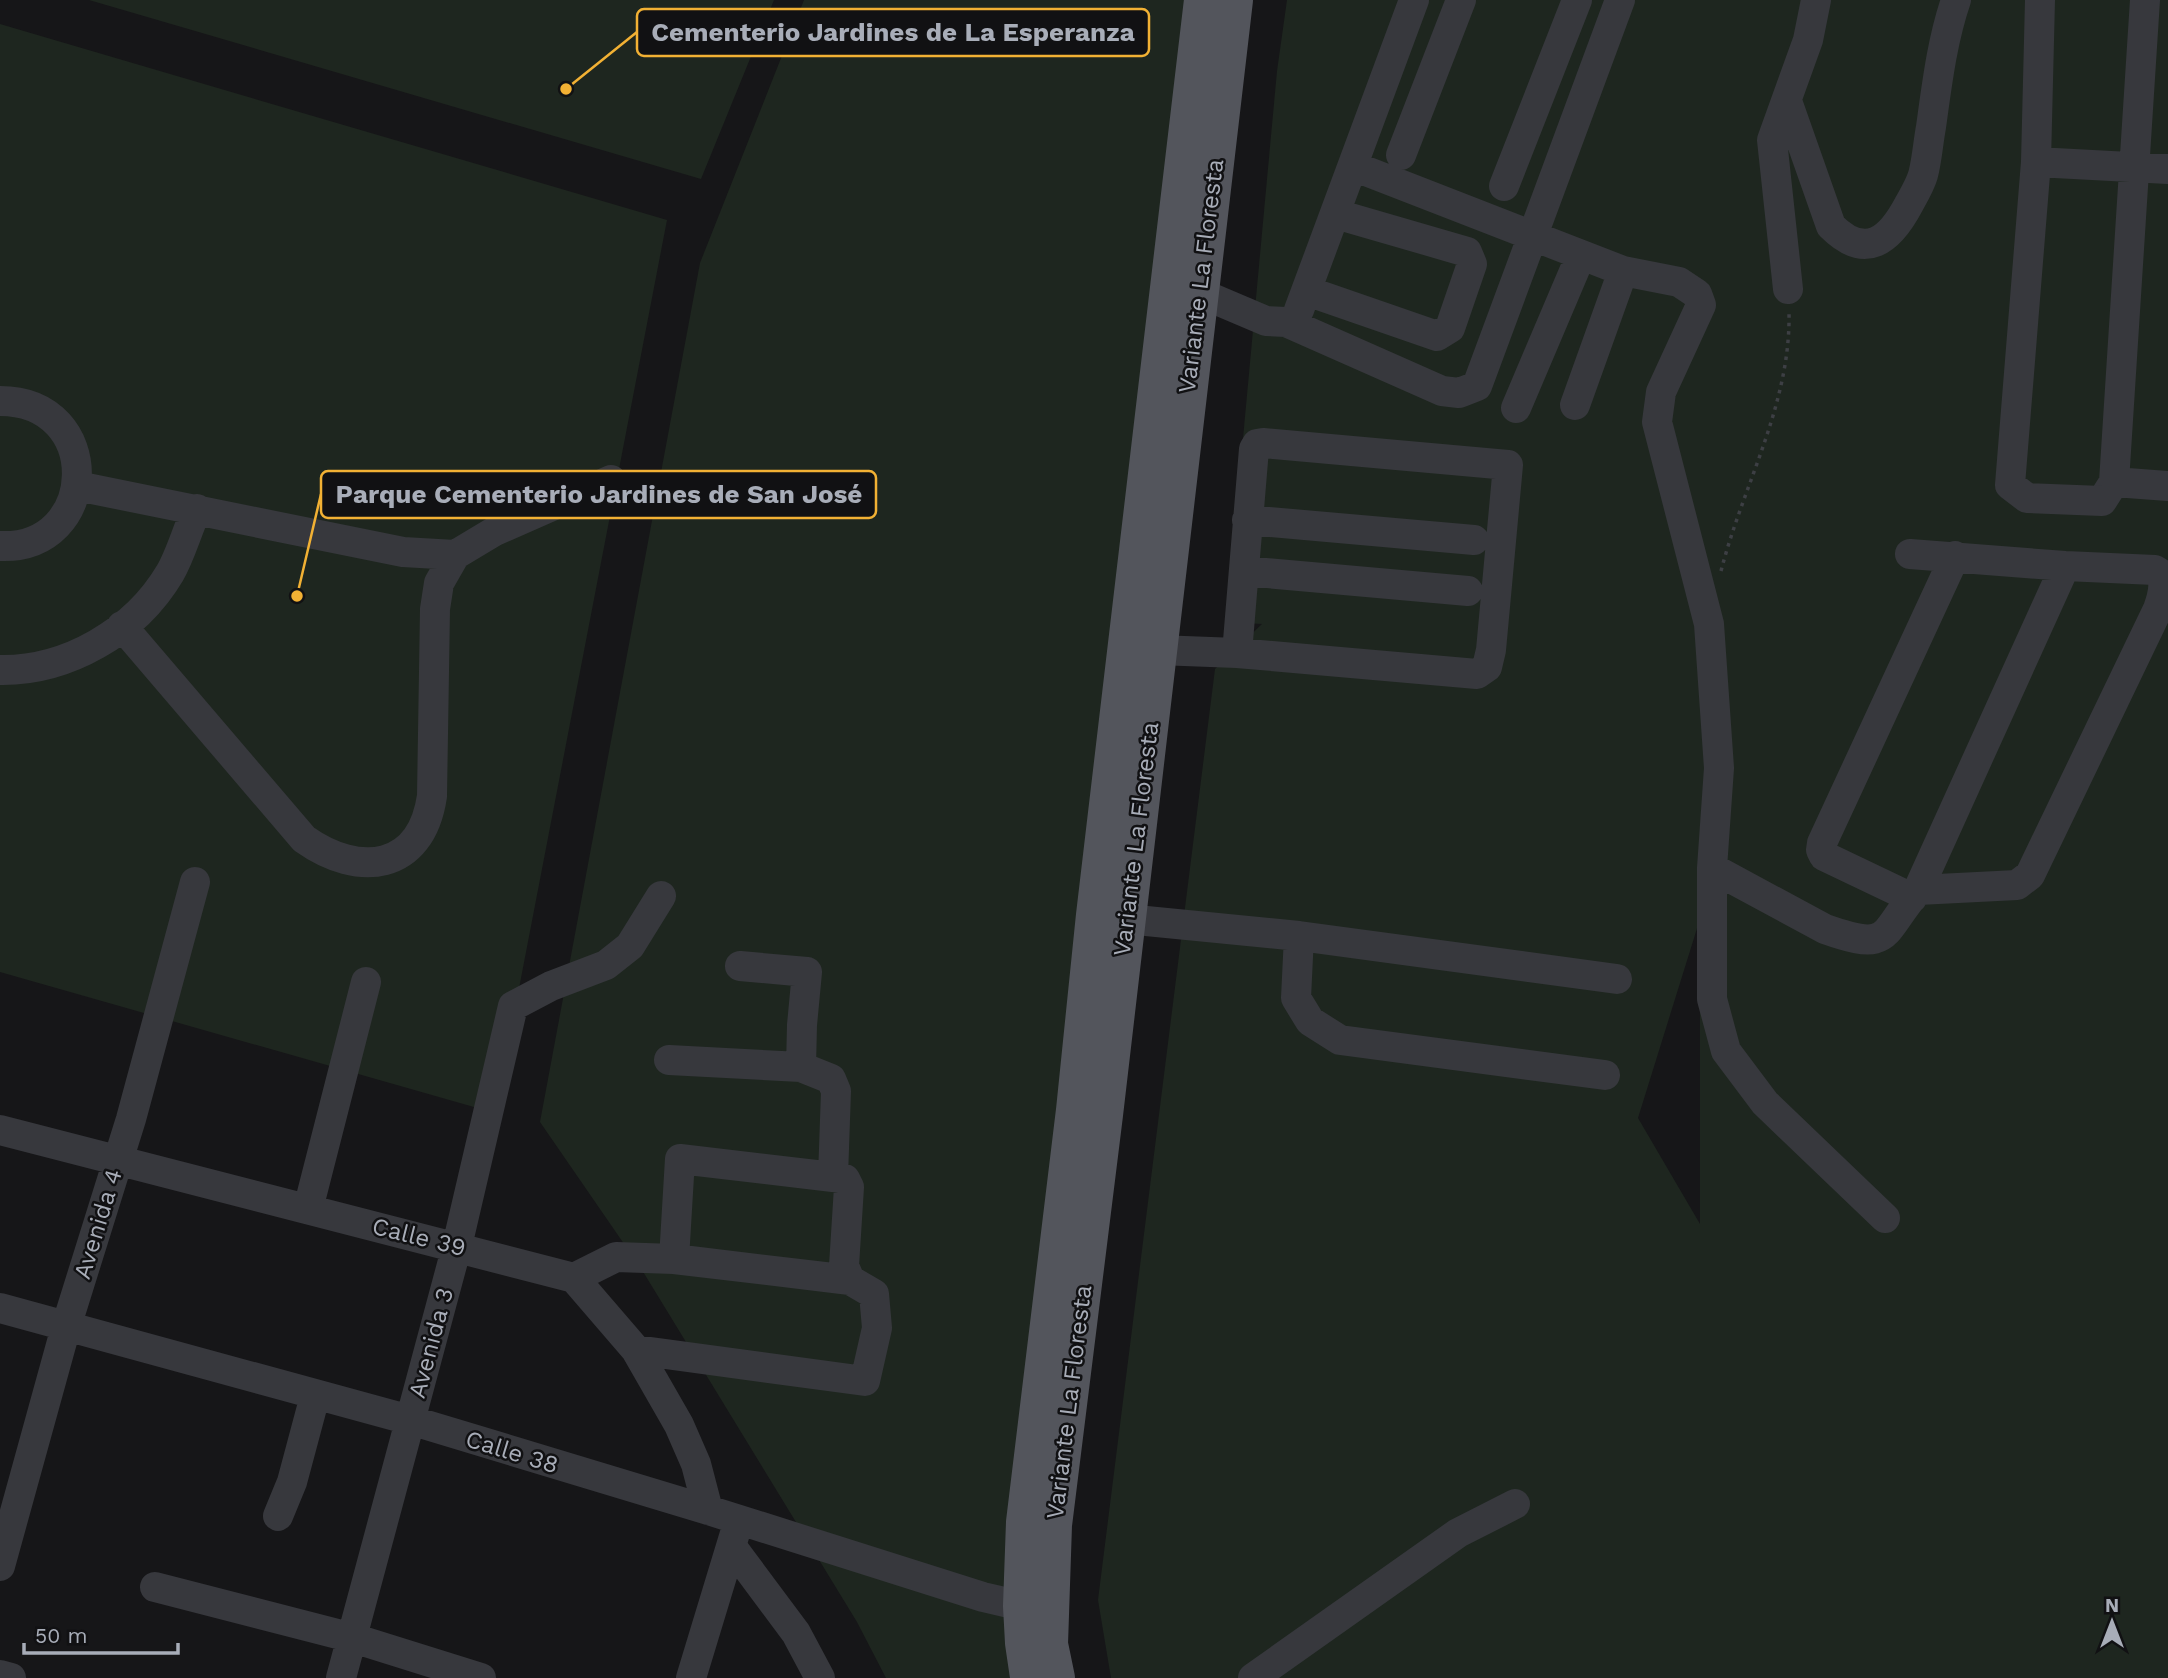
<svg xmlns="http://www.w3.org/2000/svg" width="2168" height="1678" viewBox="0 0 2168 1678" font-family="'Work Sans',sans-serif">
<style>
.green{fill:#1e261f;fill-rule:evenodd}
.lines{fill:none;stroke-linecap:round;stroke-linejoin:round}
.path{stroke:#3d3f44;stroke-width:3.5;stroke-dasharray:3.5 5;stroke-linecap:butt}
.minor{stroke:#37383d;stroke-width:30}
.major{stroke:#53555c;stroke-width:38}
.labels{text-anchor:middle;stroke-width:5;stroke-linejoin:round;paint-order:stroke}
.street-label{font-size:24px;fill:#a8adb8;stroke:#111113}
.leader{fill:none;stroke:#f2b134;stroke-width:2.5}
.callout-dot{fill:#f2b134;stroke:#111113;stroke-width:2.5}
.callout{fill:#111113;stroke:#f2b134;stroke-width:2.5}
.callout-label{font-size:26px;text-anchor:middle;font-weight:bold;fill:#a8adb8}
</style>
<rect width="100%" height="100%" fill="#161618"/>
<path class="green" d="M 89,0 L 774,0 L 701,179 Z
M 804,0 L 1194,0 L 1026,1678 L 886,1678 L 857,1622 L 642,1270 L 540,1122 L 700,263 Z
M 1287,0 L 2168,0 L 2168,1678 L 1111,1678 L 1098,1600 L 1215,669 L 1262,624 L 1226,622 L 1277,71 ZM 1699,922 L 1700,922 L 1700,1224 L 1638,1118 Z
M 0,24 L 667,220 L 495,1113 L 0,972 Z"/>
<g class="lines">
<path class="path" d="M 1721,571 C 1743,485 1791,404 1789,312"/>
<path class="minor" d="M 2040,0 L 2036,162 L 2010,485 L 2027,498 L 2102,501 L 2114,482
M 2145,0 L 2114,482 L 2168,486
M 1787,101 L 1831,226 C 1866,261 1890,240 1909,204 C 1914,195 1920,185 1923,175 C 1927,160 1928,143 1931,127 C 1937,84 1942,41 1956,0
M 1401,155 L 1461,0
M 2036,162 L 2168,169
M 1353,166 L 1623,271 L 1679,282 L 1697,294 L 1701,305 L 1661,392 L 1657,422 L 1709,624 L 1719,768 L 1712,868 L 1712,999 L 1726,1051 L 1765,1103 L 1885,1218
M 1504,186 L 1577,0
M 1788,289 L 1772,140 L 1808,40 L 1816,0
M 1307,291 L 1437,336 L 1450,328 L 1472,264 L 1467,252 L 1336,214
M 1200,293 L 1266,321 L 1286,322 L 1442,391 L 1459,393 L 1477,386 L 1620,0
M 1299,310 L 1414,0
M 0,401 C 105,401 100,550 0,546
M 1575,405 L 1623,271
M 1516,408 L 1581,255
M 77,486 L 403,552 L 455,555
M 1247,520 L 1474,540
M 1244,571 L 1468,591
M 122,626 L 304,839 C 359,878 421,871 432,796 L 435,609 L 439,583 L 455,555 L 495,531 L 611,480
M 1158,650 L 1237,653 L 1477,674 L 1487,667 L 1491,650 L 1508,465 L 1263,443 L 1257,444 L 1254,449 L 1237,653
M 0,670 C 67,671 135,632 170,573 C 181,554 187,530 197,509
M 1712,868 L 1825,929 C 1893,953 1880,934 1918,890 L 2017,885 L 2030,875 L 2158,609 C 2163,595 2168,576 2155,570 L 2065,566 L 1910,554
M 1918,890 L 2065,566
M 1912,898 L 1824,856 L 1821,850 L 1822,843 L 1955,556
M 1126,919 L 1299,936 L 1617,979
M 1299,936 L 1296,998 L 1310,1021 L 1340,1040 L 1605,1075
M 669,1060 L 801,1067
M 0,1130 L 574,1278 L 636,1350 L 679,1425 L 696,1464 L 708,1510
M 308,1209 L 366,982
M 674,1259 L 680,1159 L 833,1177
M 574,1278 L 616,1257 L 674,1259 L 850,1280
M 0,1308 L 410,1420 L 708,1510 L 983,1597 L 1022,1606
M 636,1350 L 865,1381 L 877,1328 L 874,1294 L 850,1280 L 844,1266 L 849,1187 L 845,1179 L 833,1177 L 836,1091 L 831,1079 L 801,1067 L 802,1025 L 807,972 L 740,966
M 278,1516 L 292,1482 L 315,1396
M 732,1547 L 796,1633 L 820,1678
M 0,1566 L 66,1327 L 131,1119 L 195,882
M 155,1587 L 353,1638 L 481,1678
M 0,1675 L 11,1678
M 341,1678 L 457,1246 L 513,1006 L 551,986 L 606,965 L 630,946 L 661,896
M 691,1678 L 739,1520
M 1253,1678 L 1458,1533 L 1515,1504"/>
<path class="major" d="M 1029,1677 L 1024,1643 L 1022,1606 L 1025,1522 L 1075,1110 L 1095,915 L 1203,0
M 1056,1678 L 1049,1644 L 1053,1525 L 1104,1115 L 1234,0"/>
</g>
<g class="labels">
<g class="street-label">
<text transform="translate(1201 276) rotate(-83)" y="8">Variante La Floresta</text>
<text transform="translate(1136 839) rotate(-83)" y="8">Variante La Floresta</text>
<text transform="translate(98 1224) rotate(-73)" y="8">Avenida 4</text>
<text transform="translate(419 1237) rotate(14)" y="8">Calle 39</text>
<text transform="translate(431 1343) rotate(-75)" y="8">Avenida 3</text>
<text transform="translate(1069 1402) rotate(-83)" y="8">Variante La Floresta</text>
<text transform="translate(512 1452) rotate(17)" y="8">Calle 38</text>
</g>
</g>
<path class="leader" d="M566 89L637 32M297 596L321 494"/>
<g class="callout-dot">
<circle cx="566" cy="89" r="7"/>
<circle cx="297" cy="596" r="7"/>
</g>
<g class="callout">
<rect x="637" y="9" width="512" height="47" rx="7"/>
<rect x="321" y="471" width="555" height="47" rx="7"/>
</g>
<g class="callout-label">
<text x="893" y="41">Cementerio Jardines de La Esperanza</text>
<text x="599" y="503">Parque Cementerio Jardines de San José</text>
</g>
<g transform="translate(2112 1622)" stroke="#111113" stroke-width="5" paint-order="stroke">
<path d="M0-5L12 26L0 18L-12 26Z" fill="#a8adb8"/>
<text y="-10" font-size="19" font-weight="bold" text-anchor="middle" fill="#a8adb8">N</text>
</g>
<path d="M24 1643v10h154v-10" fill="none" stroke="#a8adb8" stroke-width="3.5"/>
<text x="35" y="1643" font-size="21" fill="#a8adb8" stroke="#111113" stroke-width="5" paint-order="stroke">50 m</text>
</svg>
